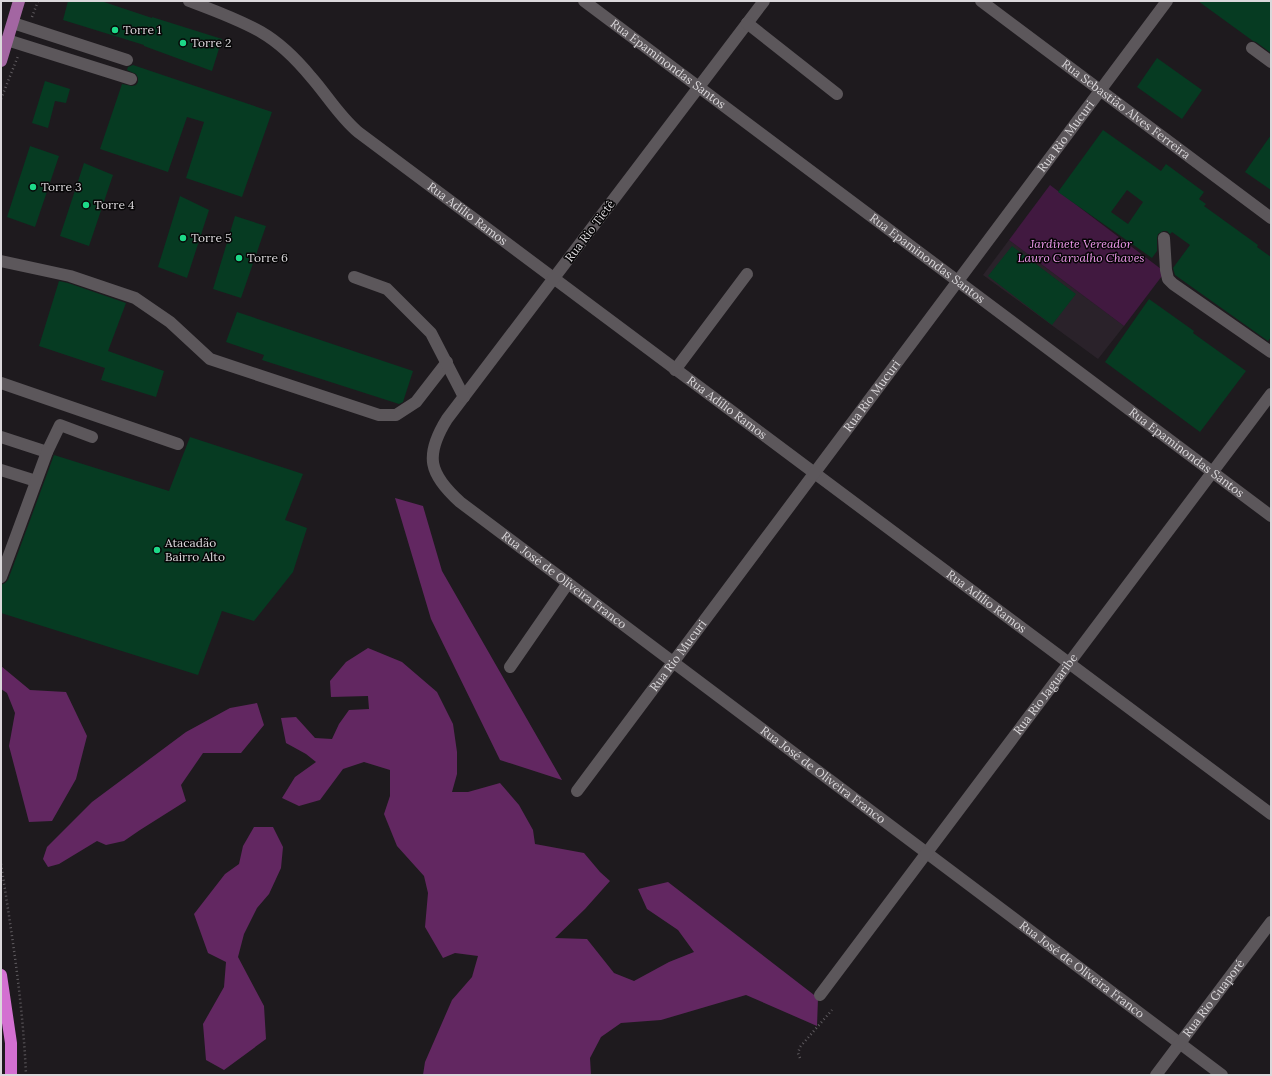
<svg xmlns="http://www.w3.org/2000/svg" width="1272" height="1076" viewBox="0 0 1272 1076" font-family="Lora,serif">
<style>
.built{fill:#2a222a}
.green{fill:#411940}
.forest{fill:#622761}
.building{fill:#063b22;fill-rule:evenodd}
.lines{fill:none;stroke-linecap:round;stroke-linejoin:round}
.path{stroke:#605c60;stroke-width:2.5;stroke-dasharray:1 3;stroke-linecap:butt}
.minor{stroke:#5c575b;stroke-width:12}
.major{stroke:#a366a2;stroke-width:12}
.highway{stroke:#d370d1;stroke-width:12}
.poi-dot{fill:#1dd988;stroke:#070607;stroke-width:1.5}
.labels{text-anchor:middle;stroke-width:3;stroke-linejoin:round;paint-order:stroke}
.poi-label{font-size:12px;fill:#dbd8db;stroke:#070607;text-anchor:start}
.street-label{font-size:12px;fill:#dbd8db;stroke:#070607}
.park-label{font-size:12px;font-style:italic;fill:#f09aed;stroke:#070607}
</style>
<rect width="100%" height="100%" fill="#1e1a1e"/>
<path class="built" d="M 1009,240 L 1124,326 L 1098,359 L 983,275 Z"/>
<path class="green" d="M 1050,185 L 1165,272 L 1124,326 L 1009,240 Z"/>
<path class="forest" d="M 395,498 L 423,506 L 442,571 L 562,780 L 500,760 L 431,619 Z
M 368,648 L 402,662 L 437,692 L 453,724 L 457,752 L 457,774 L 452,792 L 468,792 L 500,783 L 519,805 L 533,830 L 535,844 L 584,853 L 600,872 L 610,881 L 585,909 L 555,938 L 587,939 L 614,973 L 634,981 L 669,962 L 694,952 L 678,930 L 647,909 L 638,889 L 668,882 L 818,998 L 817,1026 L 746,995 L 661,1020 L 621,1023 L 601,1037 L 590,1058 L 591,1075 L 423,1075 L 425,1062 L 452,1000 L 472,977 L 478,956 L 455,953 L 443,958 L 425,927 L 428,893 L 424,876 L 397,846 L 384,814 L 390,796 L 390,770 L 364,762 L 343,769 L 320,800 L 299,806 L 282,798 L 295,777 L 316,762 L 306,754 L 286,743 L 281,718 L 296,717 L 315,738 L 332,739 L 339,724 L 349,710 L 369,709 L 368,696 L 331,697 L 330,681 L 346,662 Z
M 1,666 L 30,690 L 66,692 L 87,736 L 76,779 L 52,821 L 29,822 L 9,746 L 15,713 L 7,693 L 1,689 Z
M 257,703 L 264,725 L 241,753 L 203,753 L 181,785 L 186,801 L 140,830 L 124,841 L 106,845 L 97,841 L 59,864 L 48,867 L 43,859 L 47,847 L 92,802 L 186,732 L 230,708 Z
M 254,827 L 273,827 L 283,847 L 281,868 L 269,894 L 257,908 L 244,934 L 238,957 L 264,1006 L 266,1039 L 224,1070 L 206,1060 L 203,1024 L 224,987 L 226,962 L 208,953 L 194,914 L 225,874 L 239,864 L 243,846 Z"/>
<path class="building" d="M 68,1 L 101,1 L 152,18 L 152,17 L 222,39 L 212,71 L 144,46 L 144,45 L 63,20 Z
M 1198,1 L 1271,1 L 1271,53 L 1256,42 L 1253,41 Z
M 1157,58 L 1202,90 L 1182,119 L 1137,87 Z
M 133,65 L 272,112 L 242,197 L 186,178 L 204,122 L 187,117 L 168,172 L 100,149 L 122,84 L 132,86 L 136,85 L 138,82 L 138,78 L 136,74 L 127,70 L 128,67 Z
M 45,81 L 70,89 L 66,103 L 55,101 L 48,128 L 32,123 Z
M 1103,130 L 1161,171 L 1166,164 L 1204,192 L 1199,199 L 1206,204 L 1204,206 L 1258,245 L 1257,247 L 1271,257 L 1271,337 L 1268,341 L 1175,275 L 1173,268 L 1190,245 L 1172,232 L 1170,234 L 1167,231 L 1163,231 L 1158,234 L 1157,238 L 1157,251 L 1152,258 L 1058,192 ZM 1127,190 L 1143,202 L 1128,224 L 1111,212 Z
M 1271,135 L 1271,190 L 1245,172 Z
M 30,146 L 59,156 L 35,227 L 7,217 Z
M 84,163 L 113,175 L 89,246 L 60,236 Z
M 180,196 L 209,210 L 187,278 L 158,267 Z
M 235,216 L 266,226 L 241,298 L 213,289 Z
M 1012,246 L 1076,294 L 1052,325 L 988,276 Z
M 59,281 L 68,283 L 126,303 L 108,351 L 164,371 L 156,397 L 101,380 L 105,368 L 39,346 Z
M 1149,299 L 1194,331 L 1193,333 L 1246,371 L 1200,432 L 1105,362 Z
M 237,312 L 413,371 L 403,402 L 399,404 L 262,360 L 264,355 L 226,342 Z
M 190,437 L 303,474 L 285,520 L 307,528 L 293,572 L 254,621 L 222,611 L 198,675 L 1,613 L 1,585 L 5,583 L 8,580 L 54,455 L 169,491 Z"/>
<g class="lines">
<path class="path" d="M 32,17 L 38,1
M 1,99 L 18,56
M 1,864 C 12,934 23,1004 26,1075
M 800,1058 L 798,1053 L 800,1047 L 832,1010"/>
<g class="minor">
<path id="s1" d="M 189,1 C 213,10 238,19 261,32 C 280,43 297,60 311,77 C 327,95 339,116 358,132 L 1271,814"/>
<path id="s2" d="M 584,1 L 1271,516"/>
<path id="s3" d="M 764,1 L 447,419 C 424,456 429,474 460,502 L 1222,1075"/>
<path id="s4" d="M 981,1 L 1271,218"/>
<path d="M 13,23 L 127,60"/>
<path d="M 747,23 L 837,94"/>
<path d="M 7,40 L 131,79"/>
<path d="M 1252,48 L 1271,62"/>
<path d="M 1164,238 L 1166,270 L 1168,279 L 1173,284 L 1271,352"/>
<path d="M 1,261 L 70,276 L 135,298 L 170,322 L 210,359 L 379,415 L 396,415 L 416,402 L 447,362"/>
<path d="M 354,277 L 387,289 L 431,333 L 464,397"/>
<path d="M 675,370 L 747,274"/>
<path d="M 1,383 L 178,444"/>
<path d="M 1,437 L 47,452"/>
<path d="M 1,470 L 36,481"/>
<path d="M 1,577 L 47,452 L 60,425 L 92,437"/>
<path d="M 510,667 L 568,583"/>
<path id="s5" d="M 577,791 L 1167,1"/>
<path id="s6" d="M 820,995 L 1271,394"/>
<path id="s7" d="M 1156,1075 L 1271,922"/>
</g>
<path class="major" d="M 1,61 L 19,1"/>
<path class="highway" d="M 1,975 L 11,1043 L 11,1075"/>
</g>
<g class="poi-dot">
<circle cx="115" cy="30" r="4"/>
<circle cx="183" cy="43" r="4"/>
<circle cx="33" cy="187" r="4"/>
<circle cx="86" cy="205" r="4"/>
<circle cx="183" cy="238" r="4"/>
<circle cx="239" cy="258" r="4"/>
<circle cx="157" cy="550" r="4"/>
</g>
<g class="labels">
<g class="poi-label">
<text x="123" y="34">Torre 1</text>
<text x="191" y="47">Torre 2</text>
<text x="41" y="191">Torre 3</text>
<text x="94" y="209">Torre 4</text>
<text x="191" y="242">Torre 5</text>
<text x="247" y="262">Torre 6</text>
<text x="165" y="547">Atacadão<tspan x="165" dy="14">Bairro Alto</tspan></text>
</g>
<g class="street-label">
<text dy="4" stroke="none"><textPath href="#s2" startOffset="105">Rua Epaminondas Santos</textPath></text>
<text dy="4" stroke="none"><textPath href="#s4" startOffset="181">Rua Sebastião Alves Ferreira</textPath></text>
<text dy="4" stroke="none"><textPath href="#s5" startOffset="817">Rua Rio Mucuri</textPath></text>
<text dy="4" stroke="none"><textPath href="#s1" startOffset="355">Rua Adílio Ramos</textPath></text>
<text transform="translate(590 231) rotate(-53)" y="4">Rua Rio Tietê</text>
<text dy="4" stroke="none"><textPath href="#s2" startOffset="429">Rua Epaminondas Santos</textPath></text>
<text dy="4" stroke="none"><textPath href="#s5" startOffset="493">Rua Rio Mucuri</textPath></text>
<text dy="4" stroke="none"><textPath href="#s1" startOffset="679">Rua Adílio Ramos</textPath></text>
<text dy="4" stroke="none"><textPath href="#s2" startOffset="753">Rua Epaminondas Santos</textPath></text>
<text dy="4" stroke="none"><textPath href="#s3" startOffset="750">Rua José de Oliveira Franco</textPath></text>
<text dy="4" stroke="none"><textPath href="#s1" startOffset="1003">Rua Adílio Ramos</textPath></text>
<text dy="4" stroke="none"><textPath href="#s5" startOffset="169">Rua Rio Mucuri</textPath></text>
<text dy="4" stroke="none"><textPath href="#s6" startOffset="376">Rua Rio Jaguaribe</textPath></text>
<text dy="4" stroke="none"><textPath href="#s3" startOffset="1074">Rua José de Oliveira Franco</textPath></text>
<text dy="4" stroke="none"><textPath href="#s3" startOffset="1398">Rua José de Oliveira Franco</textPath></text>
<text dy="4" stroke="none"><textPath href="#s7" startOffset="96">Rua Rio Guaporé</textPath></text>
</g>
<g class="park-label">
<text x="1081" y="248">Jardinete Vereador<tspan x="1081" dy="14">Lauro Carvalho Chaves</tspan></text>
</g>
</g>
<rect width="1272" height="1076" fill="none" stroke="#dbd8db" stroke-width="4"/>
</svg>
